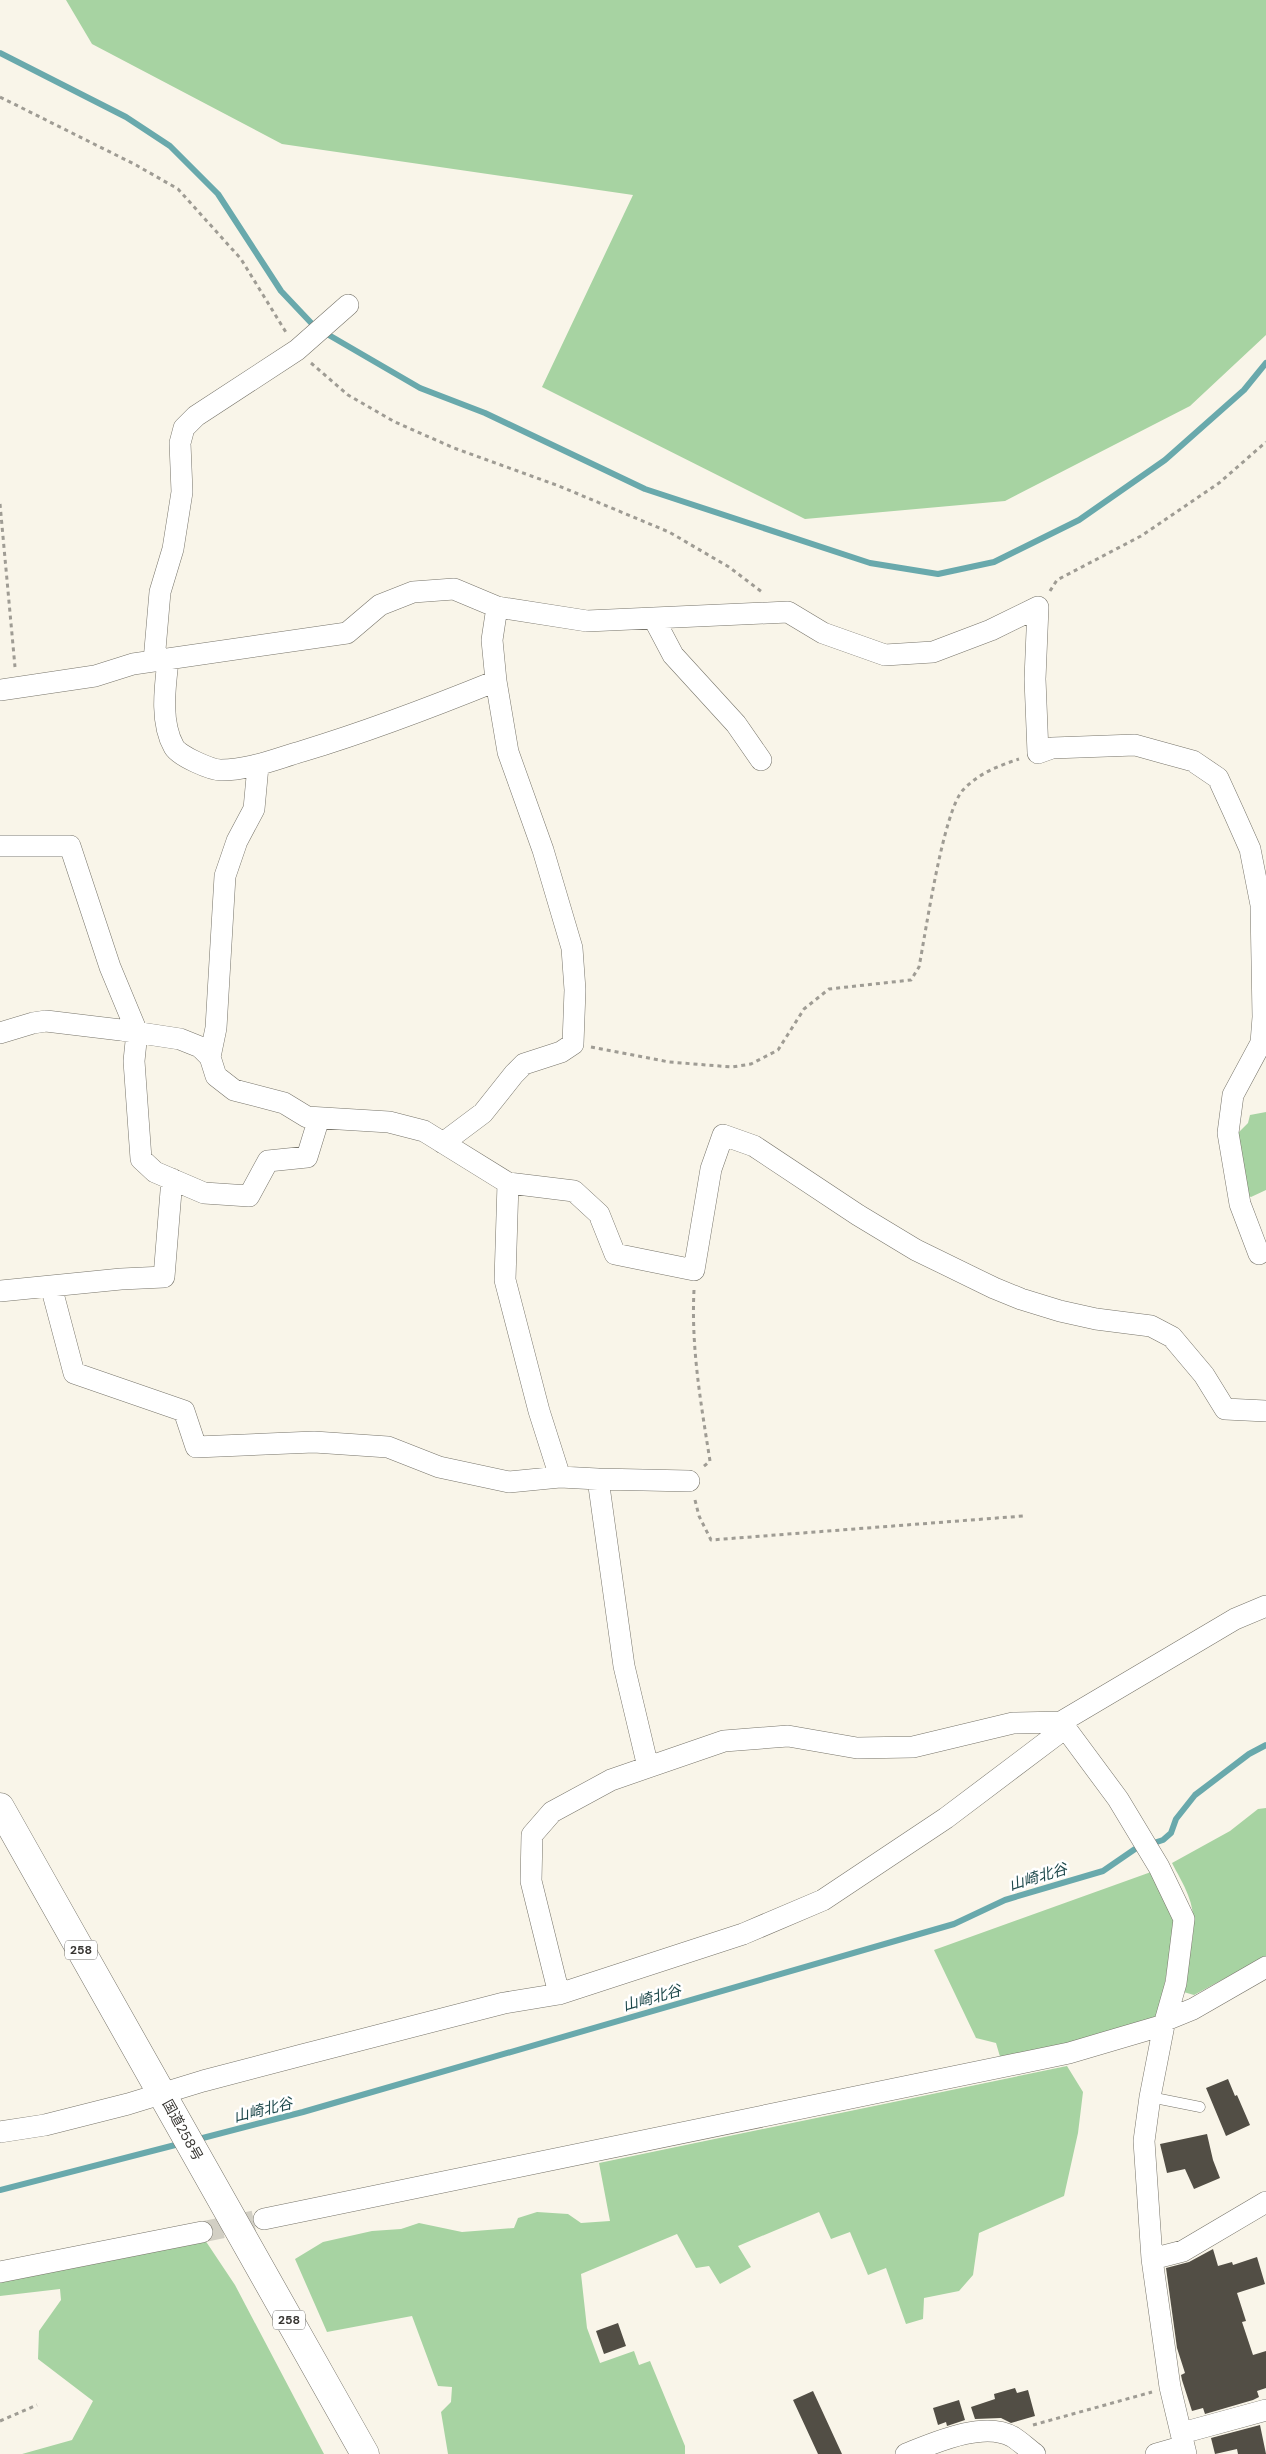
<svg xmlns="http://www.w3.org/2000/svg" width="1266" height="2454" viewBox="0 0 1266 2454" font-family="'DM Sans','Noto Sans JP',sans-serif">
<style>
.green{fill:#a7d3a2}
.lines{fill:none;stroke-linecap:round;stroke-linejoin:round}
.stream{stroke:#69a9ac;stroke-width:6}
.building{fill:#524e45}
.minor-tunnel{stroke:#d2cfc4;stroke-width:21;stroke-dasharray:21 11;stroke-linecap:butt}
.service-casing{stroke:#77746a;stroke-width:11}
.minor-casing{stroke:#77746a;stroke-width:22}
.trunk-casing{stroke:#77746a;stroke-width:29}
.path{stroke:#9f9c94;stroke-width:3;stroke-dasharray:4 4;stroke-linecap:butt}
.service{stroke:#fff;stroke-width:10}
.minor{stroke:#fff;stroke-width:21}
.trunk{stroke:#fff;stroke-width:28}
.labels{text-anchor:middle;stroke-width:5;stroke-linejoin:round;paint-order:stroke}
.shield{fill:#fff;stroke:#73726f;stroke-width:1}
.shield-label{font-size:12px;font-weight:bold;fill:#373531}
.street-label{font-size:14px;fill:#373531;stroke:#fff}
.water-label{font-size:15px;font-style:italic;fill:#1d484b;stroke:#fff}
</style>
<rect width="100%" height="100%" fill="#f9f5e9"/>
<path class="green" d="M 66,0 L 1266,0 L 1266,335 L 1190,406 L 1005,501 L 805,519 L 542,387 L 633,195 L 282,144 L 92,44 Z
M 1266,1112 L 1266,1190 L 1251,1197 L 1244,1194 L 1234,1137 L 1248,1123 L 1250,1115 Z
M 1266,1808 L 1266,1956 L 1194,1995 L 1180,1991 C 1188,1960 1201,1926 1188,1895 C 1184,1884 1177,1873 1172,1863 L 1230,1831 L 1258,1809 Z
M 1151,1872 L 1173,1916 L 1173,1935 L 1160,2011 L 1151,2021 L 1001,2060 L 996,2043 L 976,2038 L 934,1950 Z
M 1067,2066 L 1083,2092 L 1078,2133 L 1064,2196 L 979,2233 L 973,2275 L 959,2291 L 924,2298 L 923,2319 L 906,2324 L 886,2268 L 868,2275 L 850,2232 L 831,2239 L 819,2212 L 738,2246 L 751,2267 L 720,2284 L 709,2266 L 696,2268 L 677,2234 L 581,2274 L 587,2328 L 600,2363 L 634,2351 L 639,2365 L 650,2361 L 685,2446 L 685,2454 L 448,2454 L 441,2412 L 451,2402 L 452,2387 L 438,2386 L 412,2316 L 327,2332 L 295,2259 L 323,2242 L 372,2231 L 401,2229 L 419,2223 L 462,2232 L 514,2228 L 518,2218 L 537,2212 L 568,2214 L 581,2223 L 610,2221 L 599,2163 Z
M 205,2240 L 235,2285 L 324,2454 L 22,2454 L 72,2440 L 93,2401 L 38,2359 L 39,2331 L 61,2300 L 60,2289 L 0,2296 L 0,2280 Z"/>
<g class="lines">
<path class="stream" d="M 0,53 L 126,117 L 170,146 L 218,194 L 281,291 L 315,327 L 420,388 L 485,413 L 645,489 L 870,563 L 938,574 L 994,562 L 1079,520 L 1165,460 L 1244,390 L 1266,363
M 195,2140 L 303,2112 L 954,1924 L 1005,1900 L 1103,1871 L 1135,1849 L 1163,1840 L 1171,1833 L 1176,1819 L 1195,1795 L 1249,1754 L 1266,1745
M 0,2190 L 183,2143"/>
</g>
<path class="building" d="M 1228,2079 L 1235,2096 L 1237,2095 L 1250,2125 L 1226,2136 L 1206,2088 Z
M 1207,2134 L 1213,2160 L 1220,2178 L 1194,2189 L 1185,2169 L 1167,2173 L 1160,2144 Z
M 1213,2249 L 1218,2266 L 1232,2262 L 1233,2265 L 1257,2257 L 1265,2284 L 1237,2293 L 1246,2321 L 1242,2322 L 1253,2355 L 1266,2351 L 1266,2388 L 1257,2391 L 1259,2397 L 1253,2400 L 1205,2414 L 1203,2408 L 1192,2411 L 1182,2380 L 1181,2375 L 1185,2373 L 1177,2348 L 1166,2268 L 1189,2262 Z
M 618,2323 L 626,2346 L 604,2354 L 596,2331 Z
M 1015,2388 L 1017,2393 L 1028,2390 L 1035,2416 L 1011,2423 L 1001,2418 L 975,2419 L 971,2407 L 995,2399 L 994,2394 Z
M 813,2391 L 842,2454 L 818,2454 L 793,2400 Z
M 959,2400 L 965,2420 L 947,2426 L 946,2422 L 938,2425 L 933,2408 Z
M 1260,2425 L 1266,2454 L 1238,2454 L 1237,2449 L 1215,2454 L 1211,2438 Z"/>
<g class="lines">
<path class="minor-tunnel" d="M 202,2232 L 264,2219"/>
<defs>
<path id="service" d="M 1150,2097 L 1200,2107"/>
<path id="minor" d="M 654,619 L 673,655 L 736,724 L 761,760
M 154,661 L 160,592 L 173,549 L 182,492 L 180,443 L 184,428 L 196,416 L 297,350 L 348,305
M 168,661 C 165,687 160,723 174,747 C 179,756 211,770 221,770 C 250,770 275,759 303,751 C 369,731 432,707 496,681
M 0,690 L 95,676 L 133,664 L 347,633 L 380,605 L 413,592 L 454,589 L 497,607 L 587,621 L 788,612 L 823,633 L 885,655 L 933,652 L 991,630 L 1038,607 L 1035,679 L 1038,753 L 1052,748 L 1135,745 L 1193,761 L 1218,778 L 1234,813 L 1250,849 L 1261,905 L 1263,1017 L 1261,1043 L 1233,1095 L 1228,1133 L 1240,1204 L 1259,1254
M 0,846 L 70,846 L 110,967 L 137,1032 L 134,1061 L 141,1159 L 155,1172 L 204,1193 L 249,1196 L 268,1161 L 307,1157 L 319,1118
M 0,1033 L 33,1023 L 46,1021 L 121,1030 L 180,1039 L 200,1047 L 210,1057 L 216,1076 L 234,1090 L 284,1103 L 307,1117 L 389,1122 L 424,1131 L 508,1183 L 574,1191 L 599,1214 L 615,1254 L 694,1270 L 711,1169 L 723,1135 L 754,1146 L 858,1215 L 916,1250 L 994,1288 L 1021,1299 L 1060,1311 L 1096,1319 L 1151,1326 L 1172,1337 L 1204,1375 L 1225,1409 L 1266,1411
M 210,1057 L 216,1028 L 225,876 L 237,841 L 254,809 L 258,766
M 443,1143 L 483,1113 L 514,1074 L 524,1064 L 561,1052 L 573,1044 L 575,990 L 572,948 L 543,850 L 508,752 L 496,681 L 492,640 L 497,607
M 508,1183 L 505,1280 L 539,1411 L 560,1477 L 598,1479 L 624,1666 L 648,1767
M 51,1286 L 74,1373 L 184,1411 L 196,1447 L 314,1442 L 388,1447 L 439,1467 L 509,1482 L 560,1477
M 0,1291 L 121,1279 L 164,1277 L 172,1179
M 598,1479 L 689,1481
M 1061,1722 L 1118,1799 L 1159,1867 L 1184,1919 L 1176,1983 L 1164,2025 L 1150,2097 L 1144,2141 L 1152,2259 L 1170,2387 L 1186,2454
M 559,1994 L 743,1934 L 823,1900 L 946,1818 L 1056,1735 L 1061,1722
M 1166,2020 L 1193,2009 L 1266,1967
M 0,2132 L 45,2125 L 128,2104 L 203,2081 L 302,2055 L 504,2003 L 559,1994 L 531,1881 L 532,1835 L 552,1812 L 611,1780 L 724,1741 L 788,1736 L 857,1748 L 913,1747 L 1013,1723 L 1061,1722 L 1235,1619 L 1266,1606
M 264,2219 L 1069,2053 L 1164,2025
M 1152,2259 L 1183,2251 L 1266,2202
M 0,2272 L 202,2232
M 1182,2433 L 1266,2410
M 906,2454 C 934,2443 984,2420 1013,2437 C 1021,2442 1028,2449 1035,2454
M 1156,2454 L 1184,2446"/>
<path id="trunk" d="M 0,1807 L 365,2454"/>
</defs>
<use href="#service" class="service-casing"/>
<use href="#minor" class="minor-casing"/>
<use href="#trunk" class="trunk-casing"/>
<path class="path" d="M 0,97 L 136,165 L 178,189 L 241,259 L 287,334
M 311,363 L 348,395 L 395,422 L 454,448 L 559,486 L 669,532 L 729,567 L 762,592
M 0,504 L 15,667
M 1050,591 L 1057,580 L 1141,536 L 1219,483 L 1266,442
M 591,1047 L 669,1062 L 732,1067 L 751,1064 L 778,1050 L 804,1009 L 829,989 L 911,980 L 919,967 C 926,931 943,812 963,790 C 979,773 998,766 1019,759
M 694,1290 C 691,1348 701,1404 710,1461 L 703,1467
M 695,1500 L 699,1516 L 711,1540 L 1023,1516
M 0,2421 L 37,2405
M 1033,2425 L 1152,2392"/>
<use href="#service" class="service"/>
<use href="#minor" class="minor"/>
<use href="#trunk" class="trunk"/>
</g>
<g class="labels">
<g class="shield">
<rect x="65" y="1940.5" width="32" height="19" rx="4"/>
<rect x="273" y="2310.5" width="32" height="19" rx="4"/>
</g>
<g class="shield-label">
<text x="81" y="1954">258</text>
<text x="289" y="2324">258</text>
</g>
<g class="street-label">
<text transform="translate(183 2130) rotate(61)" y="5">国道258号</text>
</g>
<g class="water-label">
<text transform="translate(1038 1877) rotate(-17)" y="5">山崎北谷</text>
<text transform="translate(652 1998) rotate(-16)" y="5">山崎北谷</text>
<text transform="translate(263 2110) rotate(-14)" y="5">山崎北谷</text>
</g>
</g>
</svg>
